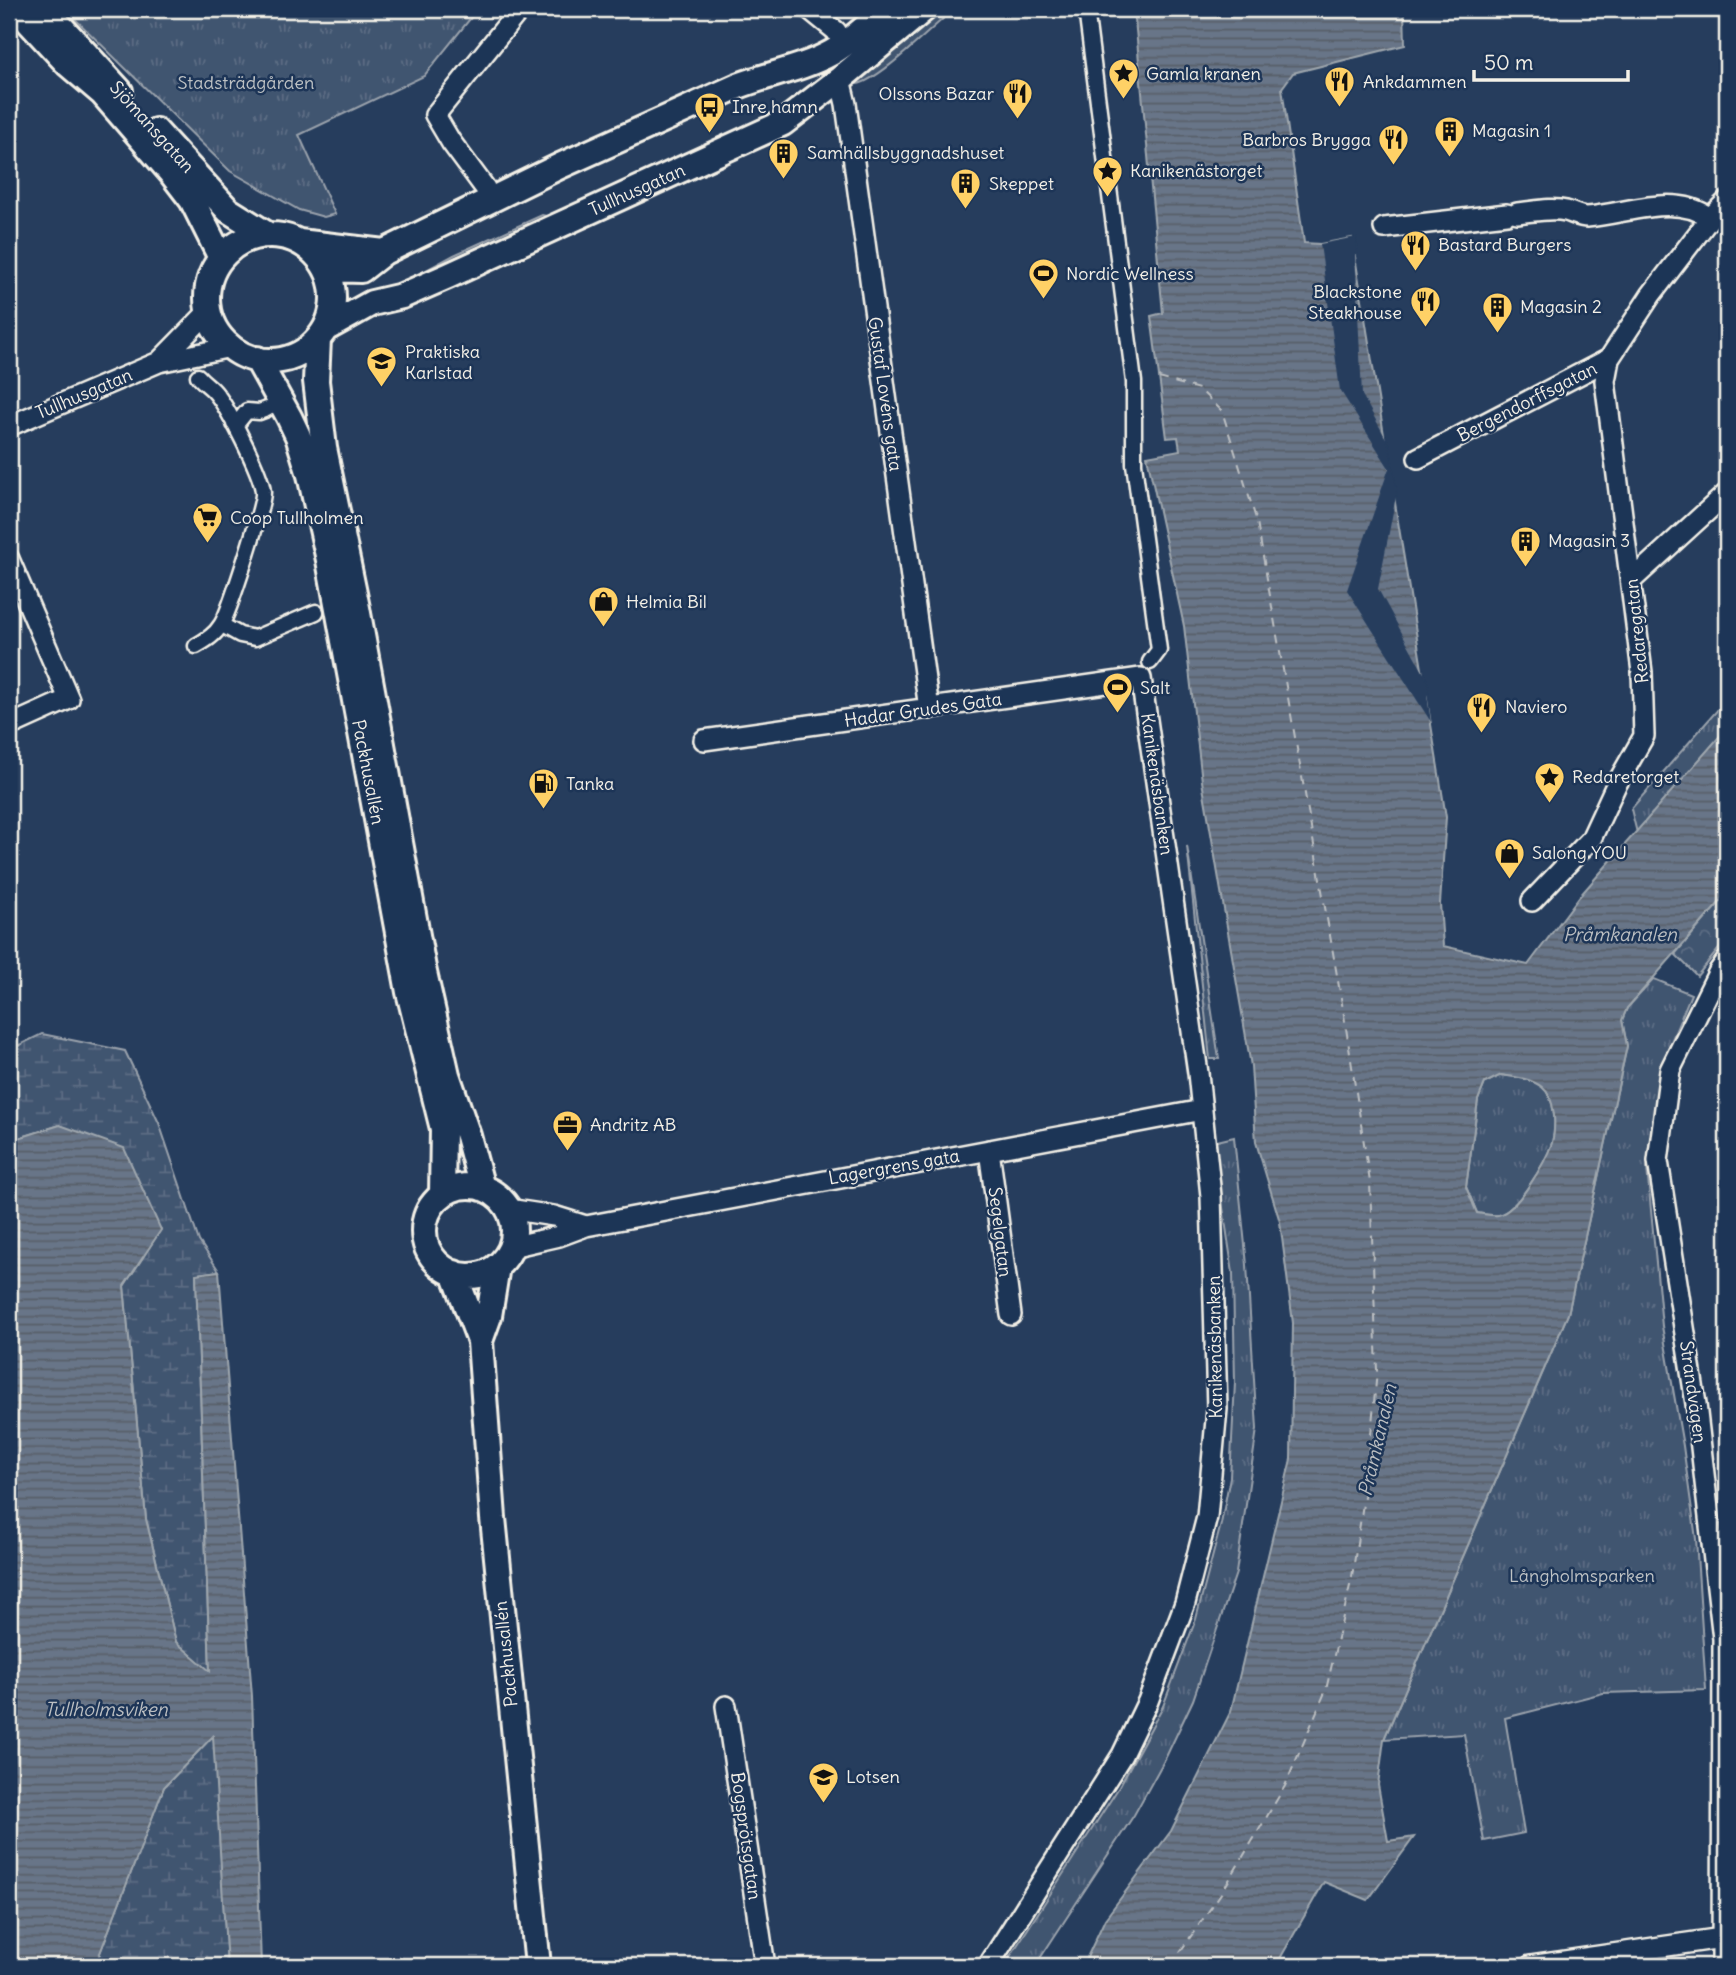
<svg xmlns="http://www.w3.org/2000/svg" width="1736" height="1975" viewBox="0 0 1736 1975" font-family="Delius,sans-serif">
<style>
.grass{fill:url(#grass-tufts);stroke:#9aa2ac;stroke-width:2}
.forest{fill:url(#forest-crowns);stroke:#9aa2ac;stroke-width:2}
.wetland{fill:url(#wetland-marsh);stroke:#9aa2ac;stroke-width:2}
.garden{fill:#40546f;stroke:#9aa2ac;stroke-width:2}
.water{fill:url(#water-rules);stroke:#9fa7ae;stroke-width:2;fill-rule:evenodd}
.pier{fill:#263d5d}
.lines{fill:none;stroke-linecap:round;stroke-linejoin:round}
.ferry{stroke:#bcbfc2;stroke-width:2;stroke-dasharray:9 7;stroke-linecap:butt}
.pedestrian-casing{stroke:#f4f1e8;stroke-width:19}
.minor-casing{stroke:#f4f1e8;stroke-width:24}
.tertiary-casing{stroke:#f4f1e8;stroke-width:30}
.pedestrian{stroke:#1d3557;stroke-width:14}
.minor{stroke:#1d3557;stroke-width:19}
.tertiary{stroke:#1d3557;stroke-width:24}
.labels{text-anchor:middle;stroke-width:5;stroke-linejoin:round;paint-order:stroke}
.poi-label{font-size:18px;fill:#f4f1e8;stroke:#1d3557;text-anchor:start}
.park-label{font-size:18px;fill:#bec2c4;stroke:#1d3557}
.street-label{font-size:18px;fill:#f4f1e8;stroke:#1d3557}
.water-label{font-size:19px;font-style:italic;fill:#bcbfc2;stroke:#1d3557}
</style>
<defs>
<pattern id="grass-tufts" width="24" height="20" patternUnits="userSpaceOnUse" patternTransform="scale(1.75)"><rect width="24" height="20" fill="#40546f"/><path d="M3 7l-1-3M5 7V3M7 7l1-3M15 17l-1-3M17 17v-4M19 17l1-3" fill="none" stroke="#5c6d84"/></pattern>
<pattern id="forest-crowns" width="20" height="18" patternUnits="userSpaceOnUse" patternTransform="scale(1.75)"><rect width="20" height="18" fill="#40546f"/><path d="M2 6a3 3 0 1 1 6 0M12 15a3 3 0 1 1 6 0" fill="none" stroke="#5c6d84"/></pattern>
<pattern id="wetland-marsh" width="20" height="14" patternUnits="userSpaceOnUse" patternTransform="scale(1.75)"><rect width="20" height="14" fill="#40546f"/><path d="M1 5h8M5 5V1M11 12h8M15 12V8" fill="none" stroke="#5c6d84"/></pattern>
<pattern id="water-rules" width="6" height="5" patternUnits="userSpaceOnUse" patternTransform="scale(1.75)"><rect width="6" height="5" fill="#677588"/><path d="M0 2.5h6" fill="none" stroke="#585e67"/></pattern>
</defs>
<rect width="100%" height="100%" fill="#263d5d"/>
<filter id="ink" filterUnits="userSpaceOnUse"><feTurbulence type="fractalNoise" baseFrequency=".0143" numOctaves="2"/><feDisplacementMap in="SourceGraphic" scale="14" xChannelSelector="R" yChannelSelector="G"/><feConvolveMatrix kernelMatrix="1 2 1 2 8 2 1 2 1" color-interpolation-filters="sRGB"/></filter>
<g filter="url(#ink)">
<path class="grass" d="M 65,9 L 478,9 L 424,76 L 299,135 L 335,214 L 324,217 L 299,210 L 230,171 Z
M 1727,699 L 1727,728 L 1637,833 L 1631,809 Z
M 1187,846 L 1219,1059 L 1210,1059 Z
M 1654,979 L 1691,994 L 1661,1066 L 1647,1168 L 1662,1326 L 1683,1446 L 1696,1539 L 1706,1690 L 1603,1693 L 1505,1718 L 1524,1833 L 1484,1841 L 1464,1734 L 1384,1739 L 1568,1314 L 1627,1046 L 1622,1020 L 1627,1008 Z
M 1501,1075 C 1515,1077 1530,1078 1542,1087 C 1556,1098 1556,1127 1552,1143 C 1546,1161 1517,1212 1498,1215 C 1492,1216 1483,1214 1477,1213 L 1466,1187 L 1478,1100 L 1485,1083 Z
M 1234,1137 L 1247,1265 L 1257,1429 L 1236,1573 L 1193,1700 L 1166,1757 L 1134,1815 L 1035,1966 L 1004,1966 L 1119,1787 L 1163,1706 L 1196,1619 L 1221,1524 L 1230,1477 L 1235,1383 L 1233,1273 L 1213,1142 Z"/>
<path class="forest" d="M 1727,894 L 1727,939 L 1697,976 L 1675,954 Z"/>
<path class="wetland" d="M 42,1034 L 125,1051 L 159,1123 L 199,1241 L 219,1271 L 196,1274 L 210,1672 L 176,1642 L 146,1519 L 124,1286 L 161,1229 L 60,1125 L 9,1141 L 9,1050 Z
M 214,1735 L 227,1966 L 95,1966 L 164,1787 Z"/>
<path class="garden" d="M 928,16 L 944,18 C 926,33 878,81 857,84 L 855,81 Z
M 542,215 L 558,219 L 395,287 L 454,255 Z"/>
<path class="water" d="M 1134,9 L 1404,9 L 1405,45 L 1293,73 L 1282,88 L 1304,243 L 1320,244 L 1352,238 L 1446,817 L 1440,904 L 1443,946 L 1528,965 L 1579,897 L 1727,728 L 1727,894 L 1627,1008 L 1622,1020 L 1627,1046 L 1568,1314 L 1384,1739 L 1378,1785 L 1388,1841 L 1414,1837 L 1368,1900 L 1324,1882 L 1278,1962 L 1283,1966 L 1083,1966 L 1105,1919 L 1171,1831 L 1231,1711 L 1291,1459 L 1293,1323 L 1280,1222 L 1256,1142 L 1251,1066 L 1202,781 L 1184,626 L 1147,456 L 1180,450 L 1178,437 L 1167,438 L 1151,316 L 1163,313 ZM 1501,1075 C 1515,1077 1530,1078 1542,1087 C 1556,1098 1556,1127 1552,1143 C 1546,1161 1517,1212 1498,1215 C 1492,1216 1483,1214 1477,1213 L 1466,1187 L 1478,1100 L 1485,1083 Z
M 60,1125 L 124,1148 L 161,1230 L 124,1286 L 146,1519 L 176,1642 L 210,1671 L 196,1274 L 219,1271 L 252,1696 L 261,1966 L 227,1966 L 213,1736 L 164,1787 L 95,1966 L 9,1966 L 9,1141 Z"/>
<path class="pier" d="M 1356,237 L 1358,252 L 1355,253 L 1362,395 L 1389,444 L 1397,491 L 1378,589 L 1427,679 L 1429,693 L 1427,695 L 1431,722 L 1347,590 L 1389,468 L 1340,390 L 1320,244 Z"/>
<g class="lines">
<path class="ferry" d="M 1159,378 L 1199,389 L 1222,411 L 1257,522 L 1344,1015 L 1370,1182 L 1377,1371 L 1367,1477 L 1352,1577 L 1326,1690 L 1285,1786 L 1222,1892 L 1170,1966"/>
<defs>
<path id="pedestrian" d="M 1086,9 L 1134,382 L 1134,464 L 1159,650 L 1150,662
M 234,424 L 239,421 L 247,411 L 259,412 L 267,409
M 222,625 L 240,635 L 255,638 L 316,612
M 196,646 C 206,640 215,635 221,625 C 229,614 264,504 263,492 C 262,475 226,403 213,390 C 208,385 203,382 198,376"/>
<path id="minor" d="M 809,9 L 836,31 L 844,44
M 840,79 L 846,104 L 929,709
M 490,201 L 485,188 L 451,142 L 435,115 L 520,9
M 1517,213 C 1532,212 1550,207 1566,211 C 1573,213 1580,217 1587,217 C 1627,214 1675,192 1710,218
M 1384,228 L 1507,214
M 159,362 L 208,312
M 9,426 L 159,362 L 231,347
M 1418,458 L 1609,359 L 1651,295 L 1710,218 L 1727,201
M 9,559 L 69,699 L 9,726
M 1632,580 L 1727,493
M 704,740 L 1141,678 L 1198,1073 L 1211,1196 L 1217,1409 L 1207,1517 L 1185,1603 L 1148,1701 L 1122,1755 L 988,1966
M 1532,901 L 1591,839 L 1616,785 L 1644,736 L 1642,672 L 1605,381 L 1609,359
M 989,1150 L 1011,1315
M 508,1209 L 554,1216 L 586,1226
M 511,1247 L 559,1236 L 586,1226 L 1202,1110
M 726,1706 L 765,1966
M 1530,1966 L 1722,1938
M 1722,1966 L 1723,1639 L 1696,1404 L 1658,1161 L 1670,1070 L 1719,971 L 1727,960"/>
<path id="tertiary" d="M 17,9 L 68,64 L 102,93 L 172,174 L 192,200 L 221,258
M 45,9 L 120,91
M 156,131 L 228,210 L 268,235
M207 298a63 63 0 1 1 126 0a63 63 0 1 1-126 0Z
M 299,242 L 384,252
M 326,269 L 361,270 L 384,252 L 560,166 L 738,86 C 769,74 802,69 831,53 C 852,41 869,23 887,9
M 325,329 L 372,303 L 402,296 L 448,276 L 783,123 L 840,79 L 924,9
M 318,339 L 316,381 L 324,448 L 357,608 L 423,968 L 447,1075 L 468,1136 L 482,1188
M 257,359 L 289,417 L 298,436 L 310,475 L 329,560 L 409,992 L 443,1129 L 442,1195
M424 1231a45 45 0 1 1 90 0a45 45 0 1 1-90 0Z
M 454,1273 L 480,1341 L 493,1518 L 538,1966
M 480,1341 L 489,1316 L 497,1266"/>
</defs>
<use href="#pedestrian" class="pedestrian-casing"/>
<use href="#minor" class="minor-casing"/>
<use href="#tertiary" class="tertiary-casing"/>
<use href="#pedestrian" class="pedestrian"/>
<use href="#minor" class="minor"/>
<use href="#tertiary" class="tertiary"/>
</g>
</g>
<defs>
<symbol id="sight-pin" viewBox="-11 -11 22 30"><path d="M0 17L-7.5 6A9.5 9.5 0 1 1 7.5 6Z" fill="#ffd166" stroke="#1d3557"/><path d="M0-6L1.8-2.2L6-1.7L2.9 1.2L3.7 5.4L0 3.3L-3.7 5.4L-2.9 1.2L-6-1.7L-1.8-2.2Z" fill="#111"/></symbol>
<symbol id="restaurant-pin" viewBox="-11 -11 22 30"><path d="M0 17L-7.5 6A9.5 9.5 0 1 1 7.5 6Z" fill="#ffd166" stroke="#1d3557"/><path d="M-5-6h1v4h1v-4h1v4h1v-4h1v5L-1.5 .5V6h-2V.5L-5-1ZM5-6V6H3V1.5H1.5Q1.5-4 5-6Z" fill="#111"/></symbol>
<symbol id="bus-pin" viewBox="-11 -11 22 30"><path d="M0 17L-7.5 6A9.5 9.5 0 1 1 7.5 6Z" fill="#ffd166" stroke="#1d3557"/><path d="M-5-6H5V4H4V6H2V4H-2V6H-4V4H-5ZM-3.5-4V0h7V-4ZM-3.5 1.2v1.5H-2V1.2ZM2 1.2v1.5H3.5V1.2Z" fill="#111"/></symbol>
<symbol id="building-pin" viewBox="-11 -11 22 30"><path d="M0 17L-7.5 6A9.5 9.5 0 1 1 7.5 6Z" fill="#ffd166" stroke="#1d3557"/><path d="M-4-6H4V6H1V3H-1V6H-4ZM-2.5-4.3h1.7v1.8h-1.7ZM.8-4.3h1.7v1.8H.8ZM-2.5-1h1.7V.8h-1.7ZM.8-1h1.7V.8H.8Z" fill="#111"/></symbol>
<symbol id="stadium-pin" viewBox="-11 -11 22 30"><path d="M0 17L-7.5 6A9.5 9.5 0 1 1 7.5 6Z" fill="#ffd166" stroke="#1d3557"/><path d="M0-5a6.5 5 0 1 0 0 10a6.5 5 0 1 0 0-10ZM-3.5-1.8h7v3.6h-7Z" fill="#111"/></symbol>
<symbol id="school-pin" viewBox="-11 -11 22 30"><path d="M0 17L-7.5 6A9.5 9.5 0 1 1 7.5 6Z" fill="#ffd166" stroke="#1d3557"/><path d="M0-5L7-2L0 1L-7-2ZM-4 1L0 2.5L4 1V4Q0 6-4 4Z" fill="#111"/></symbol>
<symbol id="supermarket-pin" viewBox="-11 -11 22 30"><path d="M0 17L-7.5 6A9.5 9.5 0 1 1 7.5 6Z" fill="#ffd166" stroke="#1d3557"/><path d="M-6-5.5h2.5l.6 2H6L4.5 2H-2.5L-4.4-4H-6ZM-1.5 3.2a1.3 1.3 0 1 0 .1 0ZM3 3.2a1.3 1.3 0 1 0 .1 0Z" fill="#111"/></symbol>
<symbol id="shop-pin" viewBox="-11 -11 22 30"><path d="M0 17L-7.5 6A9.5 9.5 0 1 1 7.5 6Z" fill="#ffd166" stroke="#1d3557"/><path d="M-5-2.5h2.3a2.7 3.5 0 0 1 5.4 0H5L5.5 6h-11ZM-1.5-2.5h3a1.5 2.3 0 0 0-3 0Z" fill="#111"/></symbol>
<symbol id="fuel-pin" viewBox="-11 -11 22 30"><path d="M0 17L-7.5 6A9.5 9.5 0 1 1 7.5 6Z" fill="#ffd166" stroke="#1d3557"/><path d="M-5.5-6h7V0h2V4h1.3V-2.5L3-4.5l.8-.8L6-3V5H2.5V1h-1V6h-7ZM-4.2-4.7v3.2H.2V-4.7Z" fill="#111"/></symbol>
<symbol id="office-pin" viewBox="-11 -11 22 30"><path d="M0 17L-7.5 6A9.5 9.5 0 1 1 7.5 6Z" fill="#ffd166" stroke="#1d3557"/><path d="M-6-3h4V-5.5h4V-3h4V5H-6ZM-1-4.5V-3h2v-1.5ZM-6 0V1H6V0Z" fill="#111"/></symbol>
</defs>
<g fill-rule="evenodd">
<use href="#sight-pin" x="1106" y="56" width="35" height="47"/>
<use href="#restaurant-pin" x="1322" y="64" width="35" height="47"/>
<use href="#restaurant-pin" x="1000" y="76" width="35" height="47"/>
<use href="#bus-pin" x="692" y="90" width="35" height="47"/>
<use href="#building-pin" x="1432" y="114" width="35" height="47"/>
<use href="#restaurant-pin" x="1376" y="122" width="35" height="47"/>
<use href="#building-pin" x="766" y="136" width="35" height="47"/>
<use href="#sight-pin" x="1090" y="154" width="35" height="47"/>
<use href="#building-pin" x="948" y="166" width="35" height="47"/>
<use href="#restaurant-pin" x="1398" y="228" width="35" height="47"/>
<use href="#stadium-pin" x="1026" y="256" width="35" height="47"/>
<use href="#restaurant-pin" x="1408" y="284" width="35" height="47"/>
<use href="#building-pin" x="1480" y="290" width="35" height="47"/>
<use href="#school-pin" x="364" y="344" width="35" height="47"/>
<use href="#supermarket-pin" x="190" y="500" width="35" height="47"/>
<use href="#building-pin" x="1508" y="524" width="35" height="47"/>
<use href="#shop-pin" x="586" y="584" width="35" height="47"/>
<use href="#stadium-pin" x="1100" y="670" width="35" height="47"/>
<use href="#restaurant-pin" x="1464" y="690" width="35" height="47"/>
<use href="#sight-pin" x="1532" y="760" width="35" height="47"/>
<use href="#fuel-pin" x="526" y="766" width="35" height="47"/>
<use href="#shop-pin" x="1492" y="836" width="35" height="47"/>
<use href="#office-pin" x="550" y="1108" width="35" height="47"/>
<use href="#school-pin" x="806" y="1760" width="35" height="47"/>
</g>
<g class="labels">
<g class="poi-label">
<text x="1146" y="80">Gamla kranen</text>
<text x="1363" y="88">Ankdammen</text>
<text x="994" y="100" text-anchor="end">Olssons Bazar</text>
<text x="732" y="113">Inre hamn</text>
<text x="1472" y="137">Magasin 1</text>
<text x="1371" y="146" text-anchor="end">Barbros Brygga</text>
<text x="807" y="159">Samhällsbyggnadshuset</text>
<text x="1130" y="177">Kanikenästorget</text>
<text x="989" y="190">Skeppet</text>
<text x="1438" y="251">Bastard Burgers</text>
<text x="1066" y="280">Nordic Wellness</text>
<text x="1402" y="298" text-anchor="end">Blackstone<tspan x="1402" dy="21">Steakhouse</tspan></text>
<text x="1520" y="313">Magasin 2</text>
<text x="405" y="358">Praktiska<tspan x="405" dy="21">Karlstad</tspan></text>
<text x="230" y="524">Coop Tullholmen</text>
<text x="1548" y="547">Magasin 3</text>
<text x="626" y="608">Helmia Bil</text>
<text x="1140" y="694">Salt</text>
<text x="1505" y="713">Naviero</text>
<text x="1572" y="783">Redaretorget</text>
<text x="566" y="790">Tanka</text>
<text x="1532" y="859">Salong YOU</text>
<text x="590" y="1131">Andritz AB</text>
<text x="846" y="1783">Lotsen</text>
</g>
<g class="park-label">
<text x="246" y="89">Stadsträdgården</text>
<text x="1582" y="1582">Långholmsparken</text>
</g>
<g class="street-label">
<text transform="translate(152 127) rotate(48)" y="6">Sjömansgatan</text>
<text transform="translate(637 190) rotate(-24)" y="6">Tullhusgatan</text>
<text transform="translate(84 394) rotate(-23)" y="6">Tullhusgatan</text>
<text transform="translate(885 394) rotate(82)" y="6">Gustaf Lovéns gata</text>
<text transform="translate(1527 402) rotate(-27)" y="6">Bergendorffsgatan</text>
<text transform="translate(1637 631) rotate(-96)" y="6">Redaregatan</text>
<text transform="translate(923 710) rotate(-8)" y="6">Hadar Grudes Gata</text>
<text transform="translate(368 772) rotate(79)" y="6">Packhusallén</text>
<text transform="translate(1157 784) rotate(82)" y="6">Kanikenäsbanken</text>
<text transform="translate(894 1167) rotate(-10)" y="6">Lagergrens gata</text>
<text transform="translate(1000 1232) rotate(83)" y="6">Segelgatan</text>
<text transform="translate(1215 1347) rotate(-91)" y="6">Kanikenäsbanken</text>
<text transform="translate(1693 1392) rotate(82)" y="6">Strandvägen</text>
<text transform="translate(506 1654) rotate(-96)" y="6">Packhusallén</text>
<text transform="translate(746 1836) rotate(82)" y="6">Bogsprötsgatan</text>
</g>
<g class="water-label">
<text x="1620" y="941">Pråmkanalen</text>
<text transform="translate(1377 1440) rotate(-77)" y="7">Pråmkanalen</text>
<text x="106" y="1716">Tullholmsviken</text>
</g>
</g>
<rect width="1736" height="1975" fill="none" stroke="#1d3557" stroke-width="35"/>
<rect x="18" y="18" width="1701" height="1940" fill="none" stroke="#f4f1e8" stroke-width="2.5" filter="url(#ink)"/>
<path d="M1474 70v10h154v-10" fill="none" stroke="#f4f1e8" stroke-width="3.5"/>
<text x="1484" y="70" font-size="21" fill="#f4f1e8" stroke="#1d3557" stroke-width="5" paint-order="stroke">50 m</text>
</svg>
